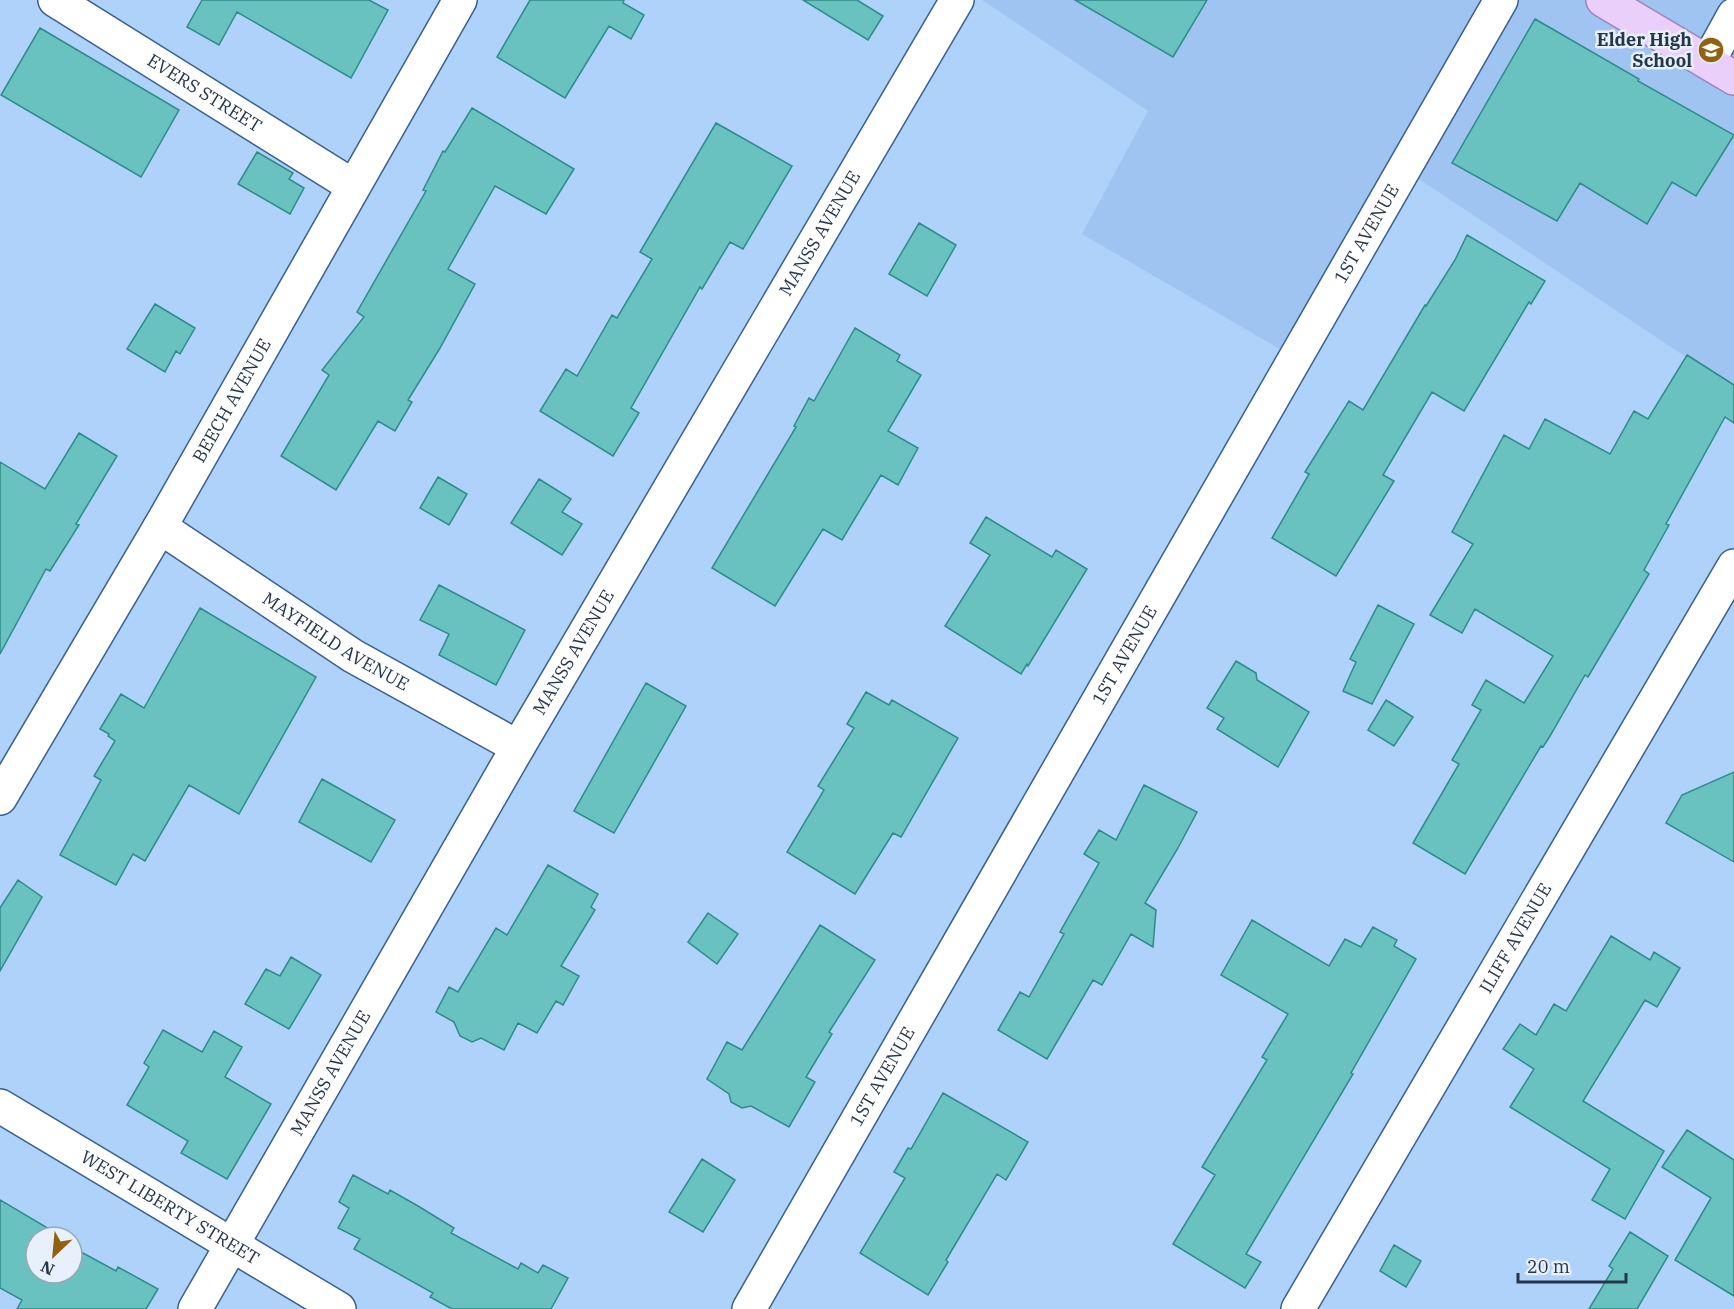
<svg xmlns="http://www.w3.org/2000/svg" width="1734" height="1309" viewBox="0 0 1734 1309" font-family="'IBM Plex Serif',serif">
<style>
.built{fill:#9fc4f2}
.building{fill:#69c2bf;stroke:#2e8b89;stroke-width:1.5}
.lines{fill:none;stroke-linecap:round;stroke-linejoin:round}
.minor-casing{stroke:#39608d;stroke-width:36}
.major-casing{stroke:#9d85bb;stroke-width:36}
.minor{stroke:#fff;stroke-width:33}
.major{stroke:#ebcffb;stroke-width:33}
.labels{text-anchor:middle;stroke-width:5;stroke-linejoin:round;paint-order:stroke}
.poi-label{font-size:18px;font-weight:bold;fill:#25364a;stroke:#e7f0fb;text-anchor:end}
.street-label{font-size:18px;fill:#25364a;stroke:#e7f0fb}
</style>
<rect width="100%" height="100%" fill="#afd2fb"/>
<path class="built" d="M 982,0 L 1734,0 L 1734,389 L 1404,169 L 1295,358 L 1082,234 L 1148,111 Z"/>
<path class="building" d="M 202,0 L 369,0 L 388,10 L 351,78 L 237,12 L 219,45 L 187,27 Z
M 530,0 L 624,0 L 623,3 L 644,15 L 631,39 L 609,26 L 565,98 L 497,57 Z
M 803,0 L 857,0 L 883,16 L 868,40 Z
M 1075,0 L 1207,0 L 1173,57 Z
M 1535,19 L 1639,79 L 1638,81 L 1734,135 L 1696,196 L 1672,182 L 1647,224 L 1580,183 L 1557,221 L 1452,163 Z
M 40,28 L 179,110 L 141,177 L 1,95 Z
M 472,108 L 574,169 L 546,214 L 495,186 L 448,269 L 475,284 L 440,348 L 408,400 L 412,402 L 395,431 L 378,421 L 336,490 L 281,456 L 329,375 L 322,370 L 364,317 L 357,312 L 426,191 L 423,190 L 443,151 L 445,152 Z
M 716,123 L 792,166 L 743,249 L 730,242 L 702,289 L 700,287 L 631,408 L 639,413 L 613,456 L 540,411 L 566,369 L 577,376 L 612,315 L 617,318 L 652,259 L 640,252 Z
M 257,152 L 293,173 L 289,179 L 304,188 L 290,214 L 238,184 Z
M 919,223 L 956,245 L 927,296 L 889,274 Z
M 1467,235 L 1545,281 L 1531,304 L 1529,302 L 1464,411 L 1432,392 L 1383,475 L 1394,481 L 1336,576 L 1272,538 L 1309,474 L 1305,472 L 1349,401 L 1363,410 L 1425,305 L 1426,306 L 1455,260 Z
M 155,304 L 195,328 L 180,354 L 176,351 L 165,372 L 127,349 Z
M 855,328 L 900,355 L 897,361 L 921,375 L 888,431 L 918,448 L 898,485 L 881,475 L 842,540 L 823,529 L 775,606 L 712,568 L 796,427 L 794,426 L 809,398 L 814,401 Z
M 1687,355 L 1734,385 L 1734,423 L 1725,417 L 1666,524 L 1669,525 L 1644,570 L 1649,574 L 1588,677 L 1585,675 L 1550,736 L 1543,747 L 1541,746 L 1465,874 L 1413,843 L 1459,764 L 1452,760 L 1481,710 L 1472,705 L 1486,680 L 1524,703 L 1553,656 L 1475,609 L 1462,633 L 1430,615 L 1473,544 L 1452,532 L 1504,435 L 1529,449 L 1545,419 L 1610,454 L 1634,411 L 1648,419 Z
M 79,433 L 117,456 L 76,524 L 79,525 L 50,571 L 46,569 L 0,654 L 0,462 L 45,489 Z
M 438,477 L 467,494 L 449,525 L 420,508 Z
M 539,479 L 571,499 L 562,512 L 582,524 L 562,555 L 511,523 Z
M 986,517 L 1052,557 L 1056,550 L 1087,569 L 1028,666 L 1027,664 L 1021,674 L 945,626 L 990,555 L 970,543 Z
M 439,585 L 525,630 L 496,685 L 439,655 L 449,634 L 420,620 Z
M 1378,605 L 1414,624 L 1372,704 L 1343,691 L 1356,662 L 1350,659 Z
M 200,608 L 316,677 L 239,814 L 189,785 L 145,861 L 133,854 L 116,885 L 60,855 L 101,780 L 94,776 L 115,741 L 108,736 L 109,734 L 100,729 L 121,694 L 144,708 Z
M 1236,661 L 1256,673 L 1257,680 L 1309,712 L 1278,767 L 1217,729 L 1224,718 L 1207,708 Z
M 646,683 L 686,706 L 614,833 L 574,811 Z
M 866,692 L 889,705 L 892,700 L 958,738 L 901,837 L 893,833 L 855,894 L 787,852 L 824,790 L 818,786 L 854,728 L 847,724 Z
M 1386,700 L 1413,717 L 1394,746 L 1368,730 Z
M 1734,772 L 1734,862 L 1666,823 L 1682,795 Z
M 322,779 L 395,820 L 371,862 L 299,822 Z
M 1144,785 L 1197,812 L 1178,848 L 1145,903 L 1156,910 L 1153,947 L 1131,934 L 1102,985 L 1093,980 L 1047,1059 L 998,1030 L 1020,992 L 1029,997 L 1064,934 L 1060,932 L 1099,863 L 1084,854 L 1099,830 L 1116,840 Z
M 548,865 L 598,894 L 591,907 L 595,910 L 561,966 L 579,976 L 563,1005 L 556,1001 L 537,1033 L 518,1023 L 504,1050 L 481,1038 L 472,1042 L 460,1036 L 454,1022 L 436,1012 L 449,987 L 458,992 L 496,928 L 507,935 Z
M 18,880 L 42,897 L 0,971 L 0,908 Z
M 708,913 L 738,934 L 717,964 L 688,942 Z
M 1252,920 L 1329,966 L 1345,939 L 1361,947 L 1373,927 L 1397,940 L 1394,946 L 1416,959 L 1351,1073 L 1353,1074 L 1246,1254 L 1261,1262 L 1245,1288 L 1173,1244 L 1215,1175 L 1202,1167 L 1267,1060 L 1262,1057 L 1288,1014 L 1221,975 Z
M 820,925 L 875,960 L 829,1032 L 832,1034 L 806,1077 L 815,1082 L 789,1127 L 751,1106 L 742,1108 L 731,1102 L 729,1094 L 707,1079 L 727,1042 L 742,1050 Z
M 1611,936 L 1650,960 L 1654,952 L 1680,968 L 1657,1007 L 1645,1000 L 1583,1101 L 1664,1151 L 1625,1219 L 1592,1200 L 1610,1169 L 1510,1107 L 1534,1069 L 1503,1049 L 1520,1024 L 1536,1035 L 1554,1004 L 1566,1011 Z
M 291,957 L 321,975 L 289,1029 L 245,1004 L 266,969 L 280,976 Z
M 163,1030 L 202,1052 L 214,1031 L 242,1047 L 225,1077 L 271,1104 L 227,1179 L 181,1153 L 188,1141 L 127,1105 L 149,1067 L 144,1063 Z
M 943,1093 L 1028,1142 L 1006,1180 L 997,1174 L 946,1260 L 948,1262 L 928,1295 L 860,1253 L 905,1178 L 894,1172 L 908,1148 L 911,1149 Z
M 1687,1130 L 1734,1160 L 1734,1296 L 1675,1260 L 1711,1198 L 1662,1167 Z
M 702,1159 L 735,1180 L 703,1232 L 669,1212 Z
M 353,1175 L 388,1194 L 390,1190 L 418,1206 L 454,1228 L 451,1233 L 518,1269 L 521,1263 L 538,1273 L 543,1265 L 568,1278 L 551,1309 L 452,1309 L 430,1297 L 433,1293 L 354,1249 L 360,1239 L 338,1228 L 349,1208 L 339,1202 Z
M 0,1200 L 51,1230 L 49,1234 L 54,1237 L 36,1237 L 36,1273 L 72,1273 L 72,1247 L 116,1271 L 118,1267 L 158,1289 L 146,1309 L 17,1309 L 22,1300 L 0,1288 Z
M 1630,1232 L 1668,1256 L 1637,1309 L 1589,1309 L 1613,1269 L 1609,1266 Z
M 1394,1245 L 1421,1261 L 1406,1287 L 1380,1271 Z"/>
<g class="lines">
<defs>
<g id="minor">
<path id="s1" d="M 55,0 L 353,186"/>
<path d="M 1708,62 L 1734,15"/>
<path id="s2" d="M 160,527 L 353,656 L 518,747"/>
<path id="s3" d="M 0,798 L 160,527 L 460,0"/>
<path id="s4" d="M 0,1106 L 339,1309"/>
<path id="s5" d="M 195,1309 L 518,747 L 957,0"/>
<path id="s6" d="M 749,1309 L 1501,0"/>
<path id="s7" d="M 1298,1309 L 1734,566"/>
</g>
<path id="major" d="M 1603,0 L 1734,78"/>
</defs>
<use href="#minor" class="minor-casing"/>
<use href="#major" class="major-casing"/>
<use href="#minor" class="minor"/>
<use href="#major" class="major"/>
</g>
<defs>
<symbol id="school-disc" viewBox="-11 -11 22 22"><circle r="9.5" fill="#91610f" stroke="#e7f0fb"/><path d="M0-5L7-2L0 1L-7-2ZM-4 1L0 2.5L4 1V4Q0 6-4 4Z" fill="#fff"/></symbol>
</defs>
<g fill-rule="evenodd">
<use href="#school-disc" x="1696" y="35" width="30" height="30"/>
</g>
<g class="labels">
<g class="poi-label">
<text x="1692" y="46">Elder High<tspan x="1692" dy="21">School</tspan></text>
</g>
<g class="street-label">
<text dy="6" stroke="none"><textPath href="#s1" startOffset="176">EVERS STREET</textPath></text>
<text dy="6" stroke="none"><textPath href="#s6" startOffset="1240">1ST AVENUE</textPath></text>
<text dy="6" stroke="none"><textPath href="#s5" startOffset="1244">MANSS AVENUE</textPath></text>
<text dy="6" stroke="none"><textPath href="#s3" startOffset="460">BEECH AVENUE</textPath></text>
<text dy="6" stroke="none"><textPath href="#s2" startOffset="210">MAYFIELD AVENUE</textPath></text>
<text dy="6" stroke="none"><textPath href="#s5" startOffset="758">MANSS AVENUE</textPath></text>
<text dy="6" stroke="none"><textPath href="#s6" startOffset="754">1ST AVENUE</textPath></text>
<text dy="6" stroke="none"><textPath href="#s7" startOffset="430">ILIFF AVENUE</textPath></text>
<text dy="6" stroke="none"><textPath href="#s5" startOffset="272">MANSS AVENUE</textPath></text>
<text dy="6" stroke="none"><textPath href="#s6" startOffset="268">1ST AVENUE</textPath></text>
<text dy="6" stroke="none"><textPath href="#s4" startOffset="198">WEST LIBERTY STREET</textPath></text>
</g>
</g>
<g transform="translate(54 1255) rotate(206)"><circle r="28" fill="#e7f0fb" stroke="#99a6b4" stroke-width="1.5"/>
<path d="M0-4.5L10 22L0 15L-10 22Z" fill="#91610f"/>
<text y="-9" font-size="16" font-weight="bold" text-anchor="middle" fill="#25364a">N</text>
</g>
<path d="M1518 1273v9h108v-9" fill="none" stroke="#25364a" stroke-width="3"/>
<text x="1527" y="1273" font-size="18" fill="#25364a" stroke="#e7f0fb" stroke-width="4.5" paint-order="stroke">20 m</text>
</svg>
